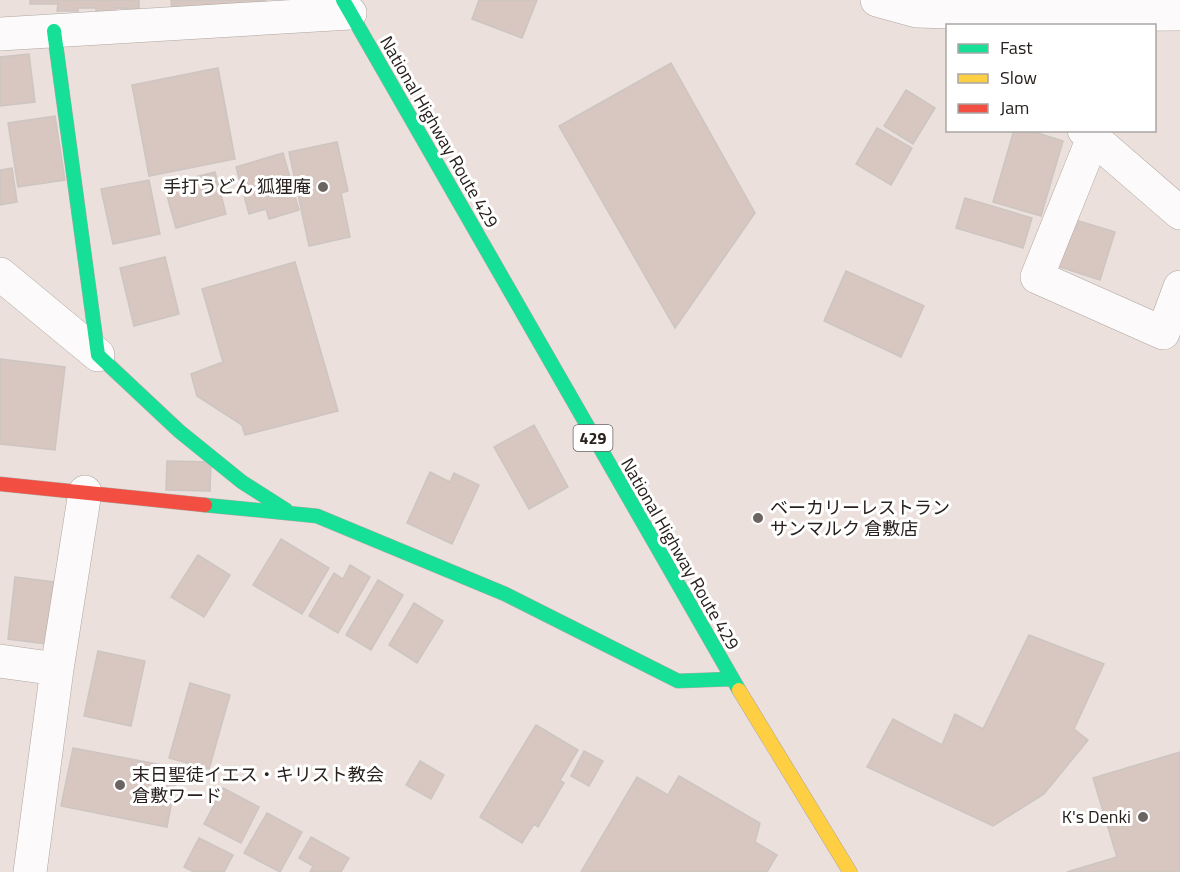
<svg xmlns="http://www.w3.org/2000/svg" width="1180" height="872" viewBox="0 0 1180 872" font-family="'Titillium Web','Noto Sans JP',sans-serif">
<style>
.building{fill:#d7c7c0;stroke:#cdc5c1;stroke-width:1.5}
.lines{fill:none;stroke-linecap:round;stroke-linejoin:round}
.street-casing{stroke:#aea6a2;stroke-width:34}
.fast-casing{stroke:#aea6a2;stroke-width:15}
.slow-casing{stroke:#aea6a2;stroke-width:15}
.jam-casing{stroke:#aea6a2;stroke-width:15}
.street{stroke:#fcfafa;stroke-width:33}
.fast{stroke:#16e098;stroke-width:14}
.slow{stroke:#ffcf43;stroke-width:14}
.jam{stroke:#f24e42;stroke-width:14}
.poi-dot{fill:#6c6460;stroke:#fff;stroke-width:2}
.labels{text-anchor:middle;stroke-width:6;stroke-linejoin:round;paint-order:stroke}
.shield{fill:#fff;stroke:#686462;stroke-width:1.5}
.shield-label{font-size:16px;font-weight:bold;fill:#28211e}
.street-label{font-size:18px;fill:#28211e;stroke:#fff}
.poi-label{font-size:18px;fill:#28211e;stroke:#fff;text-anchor:end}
</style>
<rect width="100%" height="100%" fill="#ebe0db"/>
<path class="building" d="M 30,0 L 139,0 L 139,9 L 116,8 L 116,14 L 96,14 L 96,8 L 78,8 L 78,11 L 57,11 L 58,4 L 30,4 Z
M 171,0 L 266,0 L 267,4 L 172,10 Z
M 479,0 L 537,0 L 522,38 L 472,19 Z
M 29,54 L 35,102 L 0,106 L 0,57 Z
M 671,63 L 755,213 L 675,328 L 559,126 Z
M 218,68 L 235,159 L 149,176 L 132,85 Z
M 906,90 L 935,108 L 913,144 L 884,126 Z
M 55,116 L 65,180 L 18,187 L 8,123 Z
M 877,128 L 912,148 L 891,185 L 856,164 Z
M 1014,130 L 1028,130 L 1063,141 L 1041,216 L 993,202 Z
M 337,142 L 348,191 L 341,193 L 350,237 L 309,246 L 289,152 Z
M 283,153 L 299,210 L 269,219 L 266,209 L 249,214 L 236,167 Z
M 12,168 L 17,202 L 0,205 L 0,170 Z
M 215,172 L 226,214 L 176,228 L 164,185 Z
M 149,180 L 160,234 L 113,244 L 101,189 Z
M 965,198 L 1032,218 L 1023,248 L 956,228 Z
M 1069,218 L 1115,232 L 1100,280 L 1054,265 Z
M 165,257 L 179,314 L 134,326 L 120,268 Z
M 295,262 L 338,411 L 245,435 L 242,425 L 197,396 L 191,374 L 223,362 L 202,289 Z
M 846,271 L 924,306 L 901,357 L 824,321 Z
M 0,359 L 65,367 L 55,450 L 0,444 Z
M 534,425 L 568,487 L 529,509 L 494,447 Z
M 167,461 L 211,462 L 210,491 L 166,490 Z
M 430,472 L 450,482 L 454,473 L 479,485 L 452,544 L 407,523 Z
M 281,539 L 329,568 L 302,614 L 253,585 Z
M 198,555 L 230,575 L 204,617 L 171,597 Z
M 350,565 L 370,577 L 338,633 L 309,616 L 334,573 L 343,579 Z
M 15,577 L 54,582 L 46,644 L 8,639 Z
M 378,580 L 403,595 L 371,650 L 346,635 Z
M 414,603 L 443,621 L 417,663 L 389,645 Z
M 1029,635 L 1104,664 L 1074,729 L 1088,740 L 1044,794 L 993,826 L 867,767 L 893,719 L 942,745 L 955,714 L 983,729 Z
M 98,651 L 145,661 L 131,726 L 84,716 Z
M 190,683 L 230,695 L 209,769 L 169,758 Z
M 536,725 L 578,750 L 560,780 L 564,783 L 538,827 L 534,824 L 522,843 L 480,817 Z
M 73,748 L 178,768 L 167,827 L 61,806 Z
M 584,751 L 603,761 L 589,786 L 571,776 Z
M 1180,752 L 1180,872 L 1067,872 L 1117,857 L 1093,778 Z
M 420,761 L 444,775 L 431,799 L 406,785 Z
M 679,776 L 760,823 L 755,842 L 777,855 L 767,872 L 581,872 L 637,777 L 668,795 Z
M 223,788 L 259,807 L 241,843 L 204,824 Z
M 267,813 L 302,832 L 280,872 L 244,853 Z
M 311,837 L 349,858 L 341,872 L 310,872 L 313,866 L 299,858 Z
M 199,838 L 233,855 L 224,872 L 194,872 L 184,867 Z"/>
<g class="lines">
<defs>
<path id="street" d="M 877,0 L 917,11 L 1048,15 L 1180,14
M 0,34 L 350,13
M 1084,130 L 1180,213
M 1093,138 L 1037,277 L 1163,333 L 1180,287
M 0,274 L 98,355
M 0,661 L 57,669
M 30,872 L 57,669 L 85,492"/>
<path id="fast" d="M 343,0 L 739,690
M 54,31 L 98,355 L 179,431 L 242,482 L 286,510
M 205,505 L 317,516 L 505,594 L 678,681 L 732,679"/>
<path id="slow" d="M 739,690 L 850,872"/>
<path id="jam" d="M 0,484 L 205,505"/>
</defs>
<use href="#street" class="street-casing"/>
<use href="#fast" class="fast-casing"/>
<use href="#slow" class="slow-casing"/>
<use href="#jam" class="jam-casing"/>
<use href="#street" class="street"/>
<use href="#fast" class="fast"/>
<use href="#slow" class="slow"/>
<use href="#jam" class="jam"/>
</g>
<g class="poi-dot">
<circle cx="323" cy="187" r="6"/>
<circle cx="758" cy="518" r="6"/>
<circle cx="120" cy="785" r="6"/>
<circle cx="1143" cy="817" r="6"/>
</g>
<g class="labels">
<rect class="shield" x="573.5" y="425" width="39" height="26" rx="4.5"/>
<g class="shield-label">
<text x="593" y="444">429</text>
</g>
<g class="street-label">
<text transform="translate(439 132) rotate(60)" y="6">National Highway Route 429</text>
<text transform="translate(680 554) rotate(60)" y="6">National Highway Route 429</text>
</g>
<g class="poi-label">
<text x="311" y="193">手打うどん 狐狸庵</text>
<text x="770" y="514" text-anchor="start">ベーカリーレストラン<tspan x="770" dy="21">サンマルク 倉敷店</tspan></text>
<text x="132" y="781" text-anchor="start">末日聖徒イエス・キリスト教会<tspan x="132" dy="21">倉敷ワード</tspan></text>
<text x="1131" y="823">K's Denki</text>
</g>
</g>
<rect x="946" y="24" width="210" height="108" fill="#ffffff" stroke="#a9a6a5" stroke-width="1.5"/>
<rect x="958" y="44" width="30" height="9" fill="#16e098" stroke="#a9a6a5" stroke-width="1.5"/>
<text x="1000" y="54" font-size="18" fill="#28211e">Fast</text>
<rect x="958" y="74" width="30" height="9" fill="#ffcf43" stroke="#a9a6a5" stroke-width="1.5"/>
<text x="1000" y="84" font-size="18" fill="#28211e">Slow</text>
<rect x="958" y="104" width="30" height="9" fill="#f24e42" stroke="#a9a6a5" stroke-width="1.5"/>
<text x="1000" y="114" font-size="18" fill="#28211e">Jam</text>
</svg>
